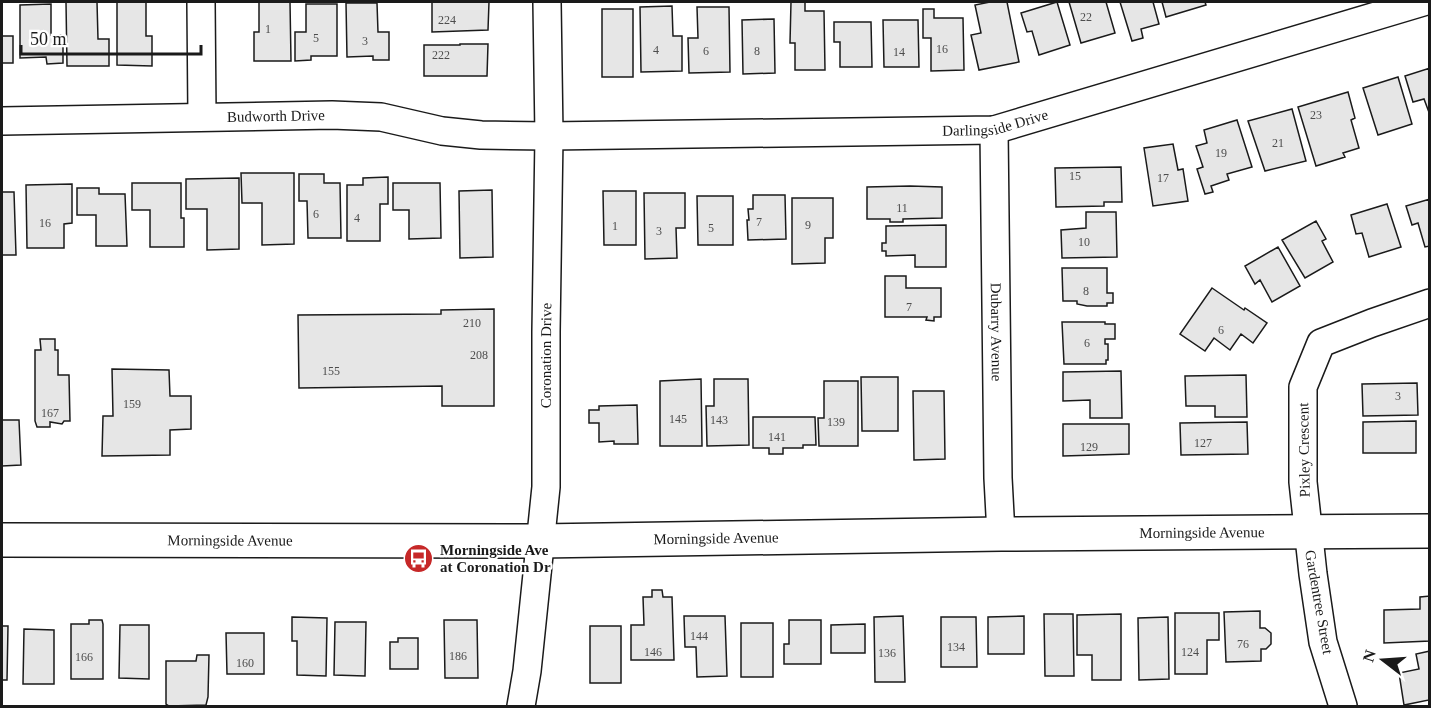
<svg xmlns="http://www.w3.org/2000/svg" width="1431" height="708" viewBox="0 0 1431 708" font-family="'Times New Roman',serif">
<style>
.building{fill:#e6e6e6;stroke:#1a1a1a;stroke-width:1.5}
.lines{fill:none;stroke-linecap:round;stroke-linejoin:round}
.minor-casing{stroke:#1a1a1a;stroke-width:30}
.major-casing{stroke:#1a1a1a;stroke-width:36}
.minor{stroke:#fff;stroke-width:27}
.major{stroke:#fff;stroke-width:33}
.labels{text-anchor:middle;stroke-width:4.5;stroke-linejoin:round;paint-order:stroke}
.number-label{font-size:12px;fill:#4d4d4d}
.street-label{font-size:15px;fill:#1a1a1a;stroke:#fff}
.poi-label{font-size:15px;font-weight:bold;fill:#1a1a1a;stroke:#fff;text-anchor:start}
</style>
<rect width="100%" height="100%" fill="#fff"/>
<path class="building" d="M 66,2 L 97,2 L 98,39 L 109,39 L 109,66 L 67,66 Z
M 117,2 L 146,2 L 146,36 L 152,36 L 152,66 L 117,65 Z
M 259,2 L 290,2 L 291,61 L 254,61 L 254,32 L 259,32 Z
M 432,2 L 489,2 L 488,30 L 432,32 Z
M 791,2 L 805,2 L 805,11 L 824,11 L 825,70 L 795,70 L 795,43 L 790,43 Z
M 990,2 L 1007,2 L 1019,62 L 979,70 L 971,35 L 981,33 L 975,5 Z
M 1057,2 L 1070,45 L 1039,55 L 1032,31 L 1027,32 L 1021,13 Z
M 1069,2 L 1106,2 L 1115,33 L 1081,43 Z
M 1120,2 L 1153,2 L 1159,24 L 1141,29 L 1143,38 L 1132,41 Z
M 1162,2 L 1205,2 L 1206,5 L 1166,17 Z
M 346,3 L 377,3 L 378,32 L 389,32 L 389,60 L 373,60 L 373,56 L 347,57 Z
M 51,4 L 51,35 L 63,35 L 63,63 L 47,64 L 46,57 L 20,58 L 20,5 Z
M 306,4 L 337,4 L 337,56 L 311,56 L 311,60 L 295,61 L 295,32 L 306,32 Z
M 672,6 L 673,36 L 682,36 L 682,71 L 641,72 L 640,7 Z
M 697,7 L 729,7 L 730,72 L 689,73 L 688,38 L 698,38 Z
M 602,9 L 633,9 L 633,77 L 602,77 Z
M 923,9 L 934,9 L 934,18 L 963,18 L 964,70 L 931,71 L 931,38 L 923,38 Z
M 774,19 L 775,73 L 743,74 L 742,20 Z
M 883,20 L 918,20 L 919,67 L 884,67 Z
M 834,22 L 871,22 L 872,67 L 840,67 L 840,42 L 834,42 Z
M 2,36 L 13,36 L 13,63 L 2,63 Z
M 460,44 L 488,44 L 487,76 L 424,76 L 424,45 L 460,45 Z
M 1430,68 L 1430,115 L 1424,99 L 1413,102 L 1405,76 Z
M 1398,77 L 1412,124 L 1378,135 L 1363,88 Z
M 1348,92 L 1355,118 L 1351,120 L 1359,148 L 1343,153 L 1345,157 L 1316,166 L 1298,107 Z
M 1292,109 L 1306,161 L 1265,171 L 1248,121 Z
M 1237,120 L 1252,167 L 1227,174 L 1229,180 L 1211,186 L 1213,192 L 1205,194 L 1197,169 L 1203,167 L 1196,146 L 1207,143 L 1204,130 Z
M 1173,144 L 1178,170 L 1183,169 L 1188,201 L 1153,206 L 1144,148 Z
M 1121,167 L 1122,202 L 1104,202 L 1104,206 L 1056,207 L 1055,168 Z
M 241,173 L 294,173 L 294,244 L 262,245 L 262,203 L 242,203 Z
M 299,174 L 324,174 L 324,183 L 340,183 L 341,238 L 308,238 L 307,201 L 299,201 Z
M 388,177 L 388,204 L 380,204 L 380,241 L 347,241 L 347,185 L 363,185 L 363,178 Z
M 239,178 L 239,249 L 207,250 L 207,209 L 186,209 L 186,179 Z
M 132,183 L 181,183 L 181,218 L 184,218 L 184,247 L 150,247 L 150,210 L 132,210 Z
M 393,183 L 440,183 L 441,238 L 409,239 L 409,210 L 393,210 Z
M 72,184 L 72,223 L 64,224 L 64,248 L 27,248 L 26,185 Z
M 910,186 L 942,187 L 942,218 L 903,219 L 903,222 L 890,222 L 890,219 L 867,219 L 867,187 Z
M 77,188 L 99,188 L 99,194 L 125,194 L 127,246 L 96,246 L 96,215 L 77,215 Z
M 492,190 L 493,257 L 460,258 L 459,191 Z
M 603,191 L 636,191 L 636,245 L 604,245 Z
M 2,192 L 14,192 L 16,255 L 2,255 Z
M 644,193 L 685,193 L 685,228 L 676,228 L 677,258 L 645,259 Z
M 753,195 L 785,195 L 786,239 L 748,240 L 747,220 L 749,220 L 748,209 L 753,209 Z
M 697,196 L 733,196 L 733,245 L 698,245 Z
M 792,198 L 833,198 L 833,238 L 825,238 L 825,263 L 792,264 Z
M 1430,199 L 1430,246 L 1425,247 L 1418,223 L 1412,225 L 1406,206 Z
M 1387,204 L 1401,247 L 1369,257 L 1362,233 L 1356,234 L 1351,215 Z
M 1086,212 L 1116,212 L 1117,257 L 1062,258 L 1061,230 L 1086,228 Z
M 1316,221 L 1326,239 L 1322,241 L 1333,262 L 1305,278 L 1282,240 Z
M 946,225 L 946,267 L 915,267 L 915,255 L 886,256 L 886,251 L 882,251 L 882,243 L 886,243 L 886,226 Z
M 1278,247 L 1300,286 L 1272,302 L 1260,280 L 1255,284 L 1245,266 Z
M 1062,268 L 1107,268 L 1107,293 L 1113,293 L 1113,303 L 1107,303 L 1107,306 L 1087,306 L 1077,304 L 1077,301 L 1063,301 Z
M 885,276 L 906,276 L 906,288 L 941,288 L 941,317 L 934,317 L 934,321 L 926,320 L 927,317 L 885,317 Z
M 1212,288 L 1244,310 L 1245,308 L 1267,323 L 1253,343 L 1241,334 L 1230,350 L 1214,338 L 1205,351 L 1180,334 Z
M 494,309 L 494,406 L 442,406 L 442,386 L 299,388 L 298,315 L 441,314 L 441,310 Z
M 1062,322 L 1105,322 L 1105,324 L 1115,324 L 1115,339 L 1105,339 L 1105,344 L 1108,344 L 1108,360 L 1106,360 L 1106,364 L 1064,364 Z
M 40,339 L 55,339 L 55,350 L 58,350 L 58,375 L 69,375 L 70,421 L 64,421 L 62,424 L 50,422 L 50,427 L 37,427 L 35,421 L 35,350 L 41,350 Z
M 112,369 L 169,370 L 170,396 L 191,396 L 191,429 L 170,430 L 170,455 L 102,456 L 103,416 L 113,416 Z
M 1121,371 L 1122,418 L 1090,418 L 1090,400 L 1063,401 L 1063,372 Z
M 1246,375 L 1247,417 L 1215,417 L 1215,406 L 1186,406 L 1185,376 Z
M 861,377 L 898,377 L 898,431 L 862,431 Z
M 701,379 L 702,446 L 660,446 L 660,381 Z
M 714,379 L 748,379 L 749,445 L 707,446 L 706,406 L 714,406 Z
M 824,381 L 858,381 L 858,446 L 819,446 L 818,418 L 824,418 Z
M 1417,383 L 1418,415 L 1363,416 L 1362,384 Z
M 913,391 L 944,391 L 945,459 L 914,460 Z
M 637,405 L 638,444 L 614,444 L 614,441 L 599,442 L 599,423 L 589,423 L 589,410 L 599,410 L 599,406 Z
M 753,417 L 815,417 L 816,445 L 803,445 L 803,448 L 783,448 L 783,454 L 769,454 L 769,448 L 753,448 Z
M 2,420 L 19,420 L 21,465 L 2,466 Z
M 1416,421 L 1416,453 L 1363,453 L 1363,422 Z
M 1247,422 L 1248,454 L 1181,455 L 1180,423 Z
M 1063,424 L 1129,424 L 1129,454 L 1063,456 Z
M 652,590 L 662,590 L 663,597 L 672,597 L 674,660 L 631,660 L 631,625 L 644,625 L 643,597 L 652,597 Z
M 1430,596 L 1430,641 L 1384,643 L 1384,610 L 1420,609 L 1420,597 Z
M 1260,611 L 1260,628 L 1265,628 L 1271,633 L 1271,644 L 1266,649 L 1261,649 L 1261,661 L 1226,662 L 1224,612 Z
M 1175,613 L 1219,613 L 1219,640 L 1207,640 L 1207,674 L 1175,674 Z
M 1044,614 L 1073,614 L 1074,676 L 1045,676 Z
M 1121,614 L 1121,680 L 1092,680 L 1092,655 L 1077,655 L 1077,615 Z
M 684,616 L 725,616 L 727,676 L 697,677 L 696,647 L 685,647 Z
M 903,616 L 905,682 L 875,682 L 874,617 Z
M 1024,616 L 1024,654 L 988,654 L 988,617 Z
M 292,617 L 327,618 L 326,676 L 297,675 L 297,641 L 292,641 Z
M 941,617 L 976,617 L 977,667 L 941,667 Z
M 1168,617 L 1169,679 L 1139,680 L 1138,618 Z
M 89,620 L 102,620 L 103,624 L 103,679 L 71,679 L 71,624 L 89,624 Z
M 444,620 L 477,620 L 478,678 L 445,678 Z
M 789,620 L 821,620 L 821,664 L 784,664 L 784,644 L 789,644 Z
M 335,622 L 366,622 L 365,676 L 334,675 Z
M 741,623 L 773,623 L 773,677 L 741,677 Z
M 865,624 L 865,653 L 831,653 L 831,625 Z
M 120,625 L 149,625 L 149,679 L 119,678 Z
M 2,626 L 8,626 L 7,680 L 2,680 Z
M 590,626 L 621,626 L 621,683 L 590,683 Z
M 24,629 L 54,630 L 54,684 L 23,684 Z
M 226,633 L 264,633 L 264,674 L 227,674 Z
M 398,638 L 418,638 L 418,669 L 390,669 L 390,642 L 398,642 Z
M 1430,651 L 1429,700 L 1404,705 L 1399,673 L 1419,669 L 1416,654 Z
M 197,655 L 209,655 L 208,697 L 206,705 L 169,706 L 166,704 L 166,661 L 196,661 Z"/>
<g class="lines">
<defs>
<g id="minor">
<path d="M 201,2 L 202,116"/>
<path id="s1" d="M 2,121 L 332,115 L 381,117 L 442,131 L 481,135 L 549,136 L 994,130 L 1423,2"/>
<path id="s2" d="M 994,130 L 998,478 L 1001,534"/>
<path id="s3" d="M 521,706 L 527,671 L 546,487 L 546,332 L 549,136 L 547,2"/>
<path d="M 1343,706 L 1323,642 L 1313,574 L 1303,482 L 1303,387 L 1321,343 L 1372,323 L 1430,303"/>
</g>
<g id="major">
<path id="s4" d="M 2,540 L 540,541 L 1001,534 L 1430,531"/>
</g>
</defs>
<use href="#minor" class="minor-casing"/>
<use href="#major" class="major-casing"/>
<use href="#minor" class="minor"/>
<use href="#major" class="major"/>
</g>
<defs>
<symbol id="bus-disc" viewBox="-11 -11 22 22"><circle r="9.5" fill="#c62828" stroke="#fff"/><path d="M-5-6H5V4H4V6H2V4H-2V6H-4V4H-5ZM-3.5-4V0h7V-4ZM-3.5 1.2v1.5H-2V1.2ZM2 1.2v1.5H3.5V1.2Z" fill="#fff"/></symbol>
</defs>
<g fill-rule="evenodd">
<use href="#bus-disc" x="402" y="542" width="33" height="33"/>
</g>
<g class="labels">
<g class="number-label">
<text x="1086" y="21">22</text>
<text x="447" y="24">224</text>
<text x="268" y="33">1</text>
<text x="316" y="42">5</text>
<text x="365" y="45">3</text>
<text x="942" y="53">16</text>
<text x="656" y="54">4</text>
<text x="706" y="55">6</text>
<text x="757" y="55">8</text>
<text x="899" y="56">14</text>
<text x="441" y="59">222</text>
<text x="1316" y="119">23</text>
<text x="1278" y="147">21</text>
<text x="1221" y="157">19</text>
<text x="1075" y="180">15</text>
<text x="1163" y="182">17</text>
<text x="902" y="212">11</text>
<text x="316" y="218">6</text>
<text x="357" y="222">4</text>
<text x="759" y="226">7</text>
<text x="45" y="227">16</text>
<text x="808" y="229">9</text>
<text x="615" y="230">1</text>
<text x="711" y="232">5</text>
<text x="659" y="235">3</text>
<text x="1084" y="246">10</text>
<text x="1086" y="295">8</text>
<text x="909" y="311">7</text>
<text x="472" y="327">210</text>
<text x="1221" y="334">6</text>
<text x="1087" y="347">6</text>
<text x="479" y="359">208</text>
<text x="331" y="375">155</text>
<text x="1398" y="400">3</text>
<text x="132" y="408">159</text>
<text x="50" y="417">167</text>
<text x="678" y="423">145</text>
<text x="719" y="424">143</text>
<text x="836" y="426">139</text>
<text x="777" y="441">141</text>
<text x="1203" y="447">127</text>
<text x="1089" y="451">129</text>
<text x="699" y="640">144</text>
<text x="1243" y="648">76</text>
<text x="956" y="651">134</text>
<text x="653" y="656">146</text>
<text x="1190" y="656">124</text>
<text x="887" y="657">136</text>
<text x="458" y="660">186</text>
<text x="84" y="661">166</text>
<text x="245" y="667">160</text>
</g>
<g class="street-label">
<text dy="5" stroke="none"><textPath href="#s1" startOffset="274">Budworth Drive</textPath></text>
<text dy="5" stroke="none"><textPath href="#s1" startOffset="996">Darlingside Drive</textPath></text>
<text dy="5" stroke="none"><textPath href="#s2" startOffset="202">Dubarry Avenue</textPath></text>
<text dy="5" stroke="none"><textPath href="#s3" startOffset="352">Coronation Drive</textPath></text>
<text transform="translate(1304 450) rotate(-91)" y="5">Pixley Crescent</text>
<text dy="5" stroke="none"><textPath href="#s4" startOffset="1200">Morningside Avenue</textPath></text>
<text dy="5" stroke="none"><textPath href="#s4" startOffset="714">Morningside Avenue</textPath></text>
<text dy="5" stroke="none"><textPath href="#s4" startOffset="228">Morningside Avenue</textPath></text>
<text transform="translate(1319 602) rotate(80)" y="5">Gardentree Street</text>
</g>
<g class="poi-label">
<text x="440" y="555">Morningside Ave<tspan x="440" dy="17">at Coronation Dr</tspan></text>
</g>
</g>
<rect width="1431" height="708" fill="none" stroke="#1a1a1a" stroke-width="6"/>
<g transform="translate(1383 660) rotate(287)" stroke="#ffffff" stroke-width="4.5" paint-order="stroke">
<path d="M0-4.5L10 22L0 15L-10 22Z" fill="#1a1a1a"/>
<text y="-9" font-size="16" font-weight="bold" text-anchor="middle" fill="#1a1a1a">N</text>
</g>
<path d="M21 45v9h180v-9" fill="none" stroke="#1a1a1a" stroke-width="3"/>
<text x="30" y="45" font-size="18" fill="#1a1a1a" stroke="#ffffff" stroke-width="4.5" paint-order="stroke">50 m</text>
</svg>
